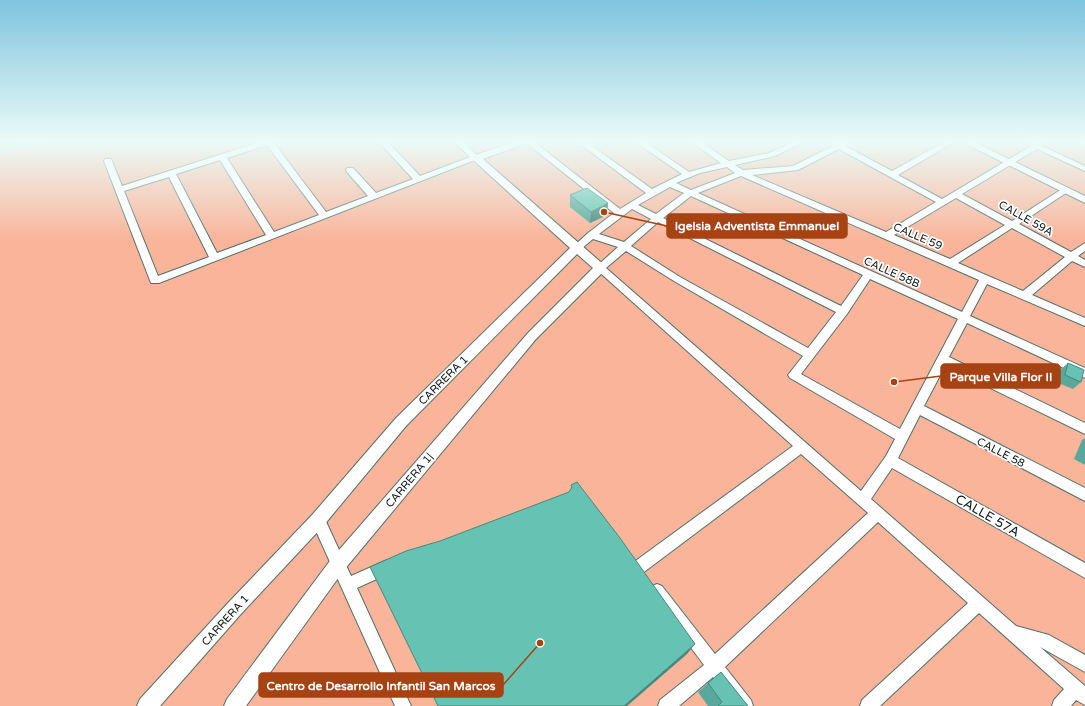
<svg xmlns="http://www.w3.org/2000/svg" width="1085" height="706" viewBox="0 0 1085 706" font-family="'Varela Round',sans-serif">
<style>
.green{fill:#fab49a}
.lines{fill:none;stroke-linecap:round;stroke-linejoin:round}
.stream{stroke:#80ddce;stroke-width:3}
.minor-casing{stroke:#4f716b;stroke-width:2}
.tertiary-casing{stroke:#4f716b;stroke-width:2}
.minor{fill:#fff;fill-rule:evenodd}
.tertiary{fill:#fff;fill-rule:evenodd}
.wall{fill:#58a89b}
.shaded-wall{fill:#47887e}
.building{fill:#66c3b4;stroke:#47887e}
.labels{text-anchor:middle;stroke-width:3.5;stroke-linejoin:round;paint-order:stroke}
.street-label{font-size:11px;fill:#0a1815;stroke:#fff}
.near-street-label{font-size:13px;fill:#0a1815;stroke:#fff}
.leader{fill:none;stroke:#a74313;stroke-width:1.5}
.callout-dot{fill:#a74313;stroke:#fff;stroke-width:1.5}
.callout{fill:#a74313;stroke:#a74313;stroke-width:1.5}
.callout-label{font-size:12px;text-anchor:middle;font-weight:bold;fill:#fff}
</style>
<rect width="100%" height="100%" fill="#d2f7f0"/>
<path class="green" d="M 0,141 L 1085,141 L 1085,706 L 0,706 Z"/>
<g class="lines">
<path class="stream" d="M 0,150 L 6,147 L 53,141"/>
<defs>
<path id="minor" d="M 263,141 L 276,141 L 274,143 L 326,212 L 368,196 L 347,172 L 346,170 L 347,168 L 353,168 L 376,193 L 413,179 L 378,141 L 387,141 L 420,176 L 470,157 L 453,141 L 462,141 L 480,158 L 159,283 L 151,283 L 104,161 L 105,159 L 111,159 L 112,161 L 122,186 ZM 267,145 L 319,215 L 274,232 L 227,158 ZM 220,160 L 266,235 L 217,253 L 176,174 ZM 169,177 L 209,257 L 158,276 L 124,191 Z
M 524,141 L 533,141 L 620,209 L 646,193 L 576,141 L 585,141 L 652,189 L 682,174 L 634,141 L 644,141 L 689,172 L 721,163 L 690,141 L 699,141 L 729,161 L 769,153 L 795,141 L 805,141 L 775,156 L 735,165 L 743,170 L 793,166 L 833,146 L 830,143 L 831,141 L 839,143 L 852,141 L 845,146 L 892,171 L 946,141 L 956,141 L 898,175 L 942,199 L 1031,146 L 1022,141 L 1033,141 L 1036,143 L 1039,141 L 1049,141 L 1042,146 L 1085,166 L 1085,171 L 1037,149 L 962,194 L 1012,221 L 1062,189 L 1068,189 L 1069,191 L 1019,224 L 1071,252 L 1085,243 L 1085,251 L 1078,256 L 1085,260 L 1085,267 L 1072,261 L 1032,295 L 1085,318 L 1085,326 L 987,284 L 970,316 L 1085,368 L 1085,378 L 967,323 L 949,357 L 1085,423 L 1085,434 L 945,366 L 924,406 L 1085,488 L 1085,501 L 920,415 L 898,458 L 1085,563 L 1085,578 L 892,468 L 871,499 L 1016,626 L 1049,635 L 1085,655 L 1085,672 L 1040,647 L 1085,686 L 1085,705 L 1076,700 L 1071,706 L 1052,706 L 1054,700 L 1064,689 L 979,613 L 880,706 L 860,706 L 862,700 L 968,603 L 878,522 L 725,667 L 751,700 L 753,706 L 735,706 L 713,677 L 679,706 L 658,706 L 660,700 L 704,665 L 652,596 L 650,591 L 652,586 L 657,584 L 662,586 L 715,654 L 868,513 L 801,454 L 644,572 L 639,574 L 634,572 L 632,567 L 634,562 L 793,446 L 597,270 L 595,268 L 597,266 L 618,247 L 593,239 L 581,249 L 575,249 L 573,247 L 575,245 L 588,233 L 614,213 ZM 839,149 L 936,202 L 886,232 L 752,175 L 798,170 ZM 727,167 L 735,173 L 691,190 L 676,183 L 700,173 ZM 741,176 L 979,280 L 962,312 L 698,193 ZM 670,187 L 684,193 L 656,214 L 638,205 ZM 691,196 L 863,275 L 841,306 L 663,218 ZM 956,198 L 1005,225 L 950,259 L 894,235 ZM 632,209 L 651,219 L 624,242 L 599,234 ZM 658,222 L 836,312 L 808,348 L 680,277 L 631,246 ZM 1012,228 L 1065,257 L 1023,291 L 958,263 ZM 626,251 L 674,281 L 803,356 L 788,375 L 790,378 L 895,439 L 886,456 L 861,491 L 606,268 ZM 870,279 L 958,319 L 900,429 L 801,374 L 847,314 Z
M 1075,141 L 1085,141 L 1085,146 Z
M 318,514 L 323,515 L 351,576 L 387,560 L 392,562 L 394,567 L 392,572 L 357,588 L 411,706 L 395,706 L 311,520 L 313,515 Z"/>
<path id="tertiary" d="M 515,141 L 528,141 L 527,143 L 483,159 L 604,265 L 606,268 L 604,271 L 536,339 L 344,570 L 246,706 L 224,706 L 227,699 L 332,558 L 528,333 L 593,268 L 577,254 L 406,426 L 324,525 L 240,615 L 160,706 L 137,706 L 140,699 L 228,603 L 312,515 L 396,418 L 570,248 L 471,158 L 473,156 Z
M 960,141 L 972,141 L 1085,196 L 1085,203 Z"/>
</defs>
<use href="#minor" class="minor-casing"/>
<use href="#tertiary" class="tertiary-casing"/>
<use href="#minor" class="minor"/>
<use href="#tertiary" class="tertiary"/>
</g>
<path class="wall" d="M 570,195 L 608,203 L 607,215 L 590,223 L 570,207 Z
M 1068,363 L 1081,382 L 1073,389 L 1056,382 L 1060,370 Z
M 1085,438 L 1085,465 L 1074,459 L 1082,440 Z
M 721,672 L 748,706 L 708,706 L 698,692 Z"/>
<path class="shaded-wall" d="M 608,203 L 607,215 L 590,223 L 591,212 Z
M 695,644 L 687,654 L 627,706 L 624,706 Z"/>
<path class="building" d="M 587,188 L 608,203 L 591,212 L 570,195 Z
M 1068,363 L 1084,370 L 1081,382 L 1065,375 Z
M 577,482 L 620,538 L 695,644 L 624,706 L 438,706 L 370,567 L 406,551 L 440,541 L 569,492 L 572,487 L 571,485 Z
M 721,672 L 748,706 L 718,706 L 722,702 L 708,683 Z"/>
<linearGradient id="sky" x2="0" y2="1"><stop stop-color="#7ec4de"/><stop offset="0.59" stop-color="#ebfbf8"/><stop offset="1" stop-color="#ebfbf8" stop-opacity="0"/></linearGradient>
<rect width="1085" height="240" fill="url(#sky)"/>
<g class="labels">
<g class="street-label">
<text transform="translate(1026 218) rotate(29)" y="4">CALLE 59A</text>
<text transform="translate(918 236) rotate(23)" y="4">CALLE 59</text>
<text transform="translate(892 272) rotate(24)" y="4">CALLE 58B</text>
<text transform="translate(443 380) rotate(-45)" y="4">CARRERA 1</text>
<text transform="translate(1001 452) rotate(27)" y="4">CALLE 58</text>
<text transform="translate(409 480) rotate(-50)" y="4">CARRERA 1|</text>
<text transform="translate(225 620) rotate(-48)" y="4">CARRERA 1</text>
</g>
<g class="near-street-label">
<text transform="translate(988 515) rotate(30)" y="5">CALLE 57A</text>
</g>
</g>
<path class="leader" d="M604 212L667 226M894 382L941 376M540 643L503 685"/>
<g class="callout-dot">
<circle cx="604" cy="212" r="4"/>
<circle cx="894" cy="382" r="4"/>
<circle cx="540" cy="643" r="4"/>
</g>
<g class="callout">
<rect x="667" y="214" width="180" height="24" rx="4"/>
<rect x="941" y="364" width="119" height="24" rx="4"/>
<rect x="259" y="673" width="244" height="24" rx="4"/>
</g>
<g class="callout-label">
<text x="757" y="230">Igelsia Adventista Emmanuel</text>
<text x="1001" y="381">Parque Villa Flor II</text>
<text x="381" y="690">Centro de Desarrollo Infantil San Marcos</text>
</g>
</svg>
